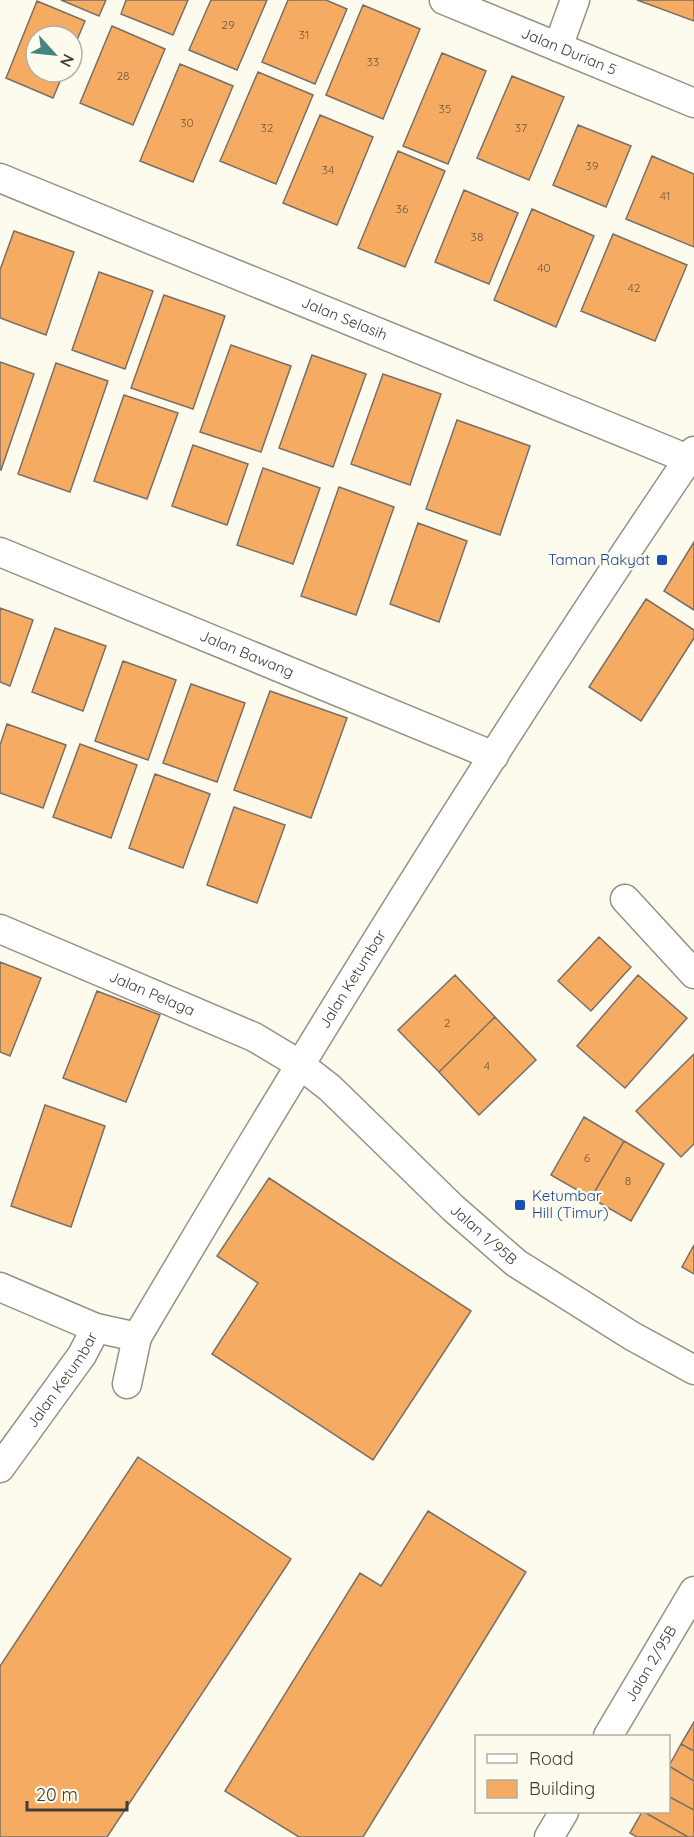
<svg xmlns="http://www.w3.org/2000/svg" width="694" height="1837" viewBox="0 0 694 1837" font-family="Quicksand,sans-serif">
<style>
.building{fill:#f5ac62;stroke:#7a6f66;stroke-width:1.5}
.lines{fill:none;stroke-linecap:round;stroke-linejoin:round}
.minor-casing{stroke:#949285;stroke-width:31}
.minor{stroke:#fff;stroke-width:28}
.transit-dot{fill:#1a4fb4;stroke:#fdfbed;stroke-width:2}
.labels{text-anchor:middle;stroke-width:4.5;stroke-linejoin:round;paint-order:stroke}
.number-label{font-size:12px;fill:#6c5942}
.street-label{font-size:15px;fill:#3e3d37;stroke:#fdfbed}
.transit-label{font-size:15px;fill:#164399;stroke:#fdfbed;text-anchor:end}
</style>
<rect width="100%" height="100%" fill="#fdfbed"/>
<path class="building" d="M 61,0 L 106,0 L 99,16 Z
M 126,0 L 188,0 L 173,35 L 121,14 Z
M 211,0 L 267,0 L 237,70 L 189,50 Z
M 288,0 L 326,0 L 347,9 L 315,84 L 262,62 Z
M 637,0 L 694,0 L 694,21 Z
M 37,1 L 85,21 L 72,52 L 72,36 L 36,36 L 36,72 L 64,72 L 53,98 L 6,78 Z
M 363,5 L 420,29 L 383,119 L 326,95 Z
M 112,26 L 165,49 L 133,125 L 80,103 Z
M 442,53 L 486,71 L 448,164 L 403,146 Z
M 180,64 L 233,86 L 193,182 L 140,161 Z
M 258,72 L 313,95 L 276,184 L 220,161 Z
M 512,76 L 564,97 L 529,180 L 477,158 Z
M 320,115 L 373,137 L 337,225 L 283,203 Z
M 578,125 L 631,146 L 606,207 L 553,185 Z
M 398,151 L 445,171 L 405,267 L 358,248 Z
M 652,156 L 694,174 L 694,247 L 626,219 Z
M 464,190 L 518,213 L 489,284 L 435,262 Z
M 532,209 L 594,236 L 556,327 L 494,300 Z
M 14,231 L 74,252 L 46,335 L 0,318 L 0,270 Z
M 613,234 L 687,265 L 655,341 L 581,311 Z
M 99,272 L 153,291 L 125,369 L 72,350 Z
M 164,295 L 225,316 L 193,409 L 131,388 Z
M 231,345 L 291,366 L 261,452 L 200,432 Z
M 312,355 L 366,374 L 333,467 L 279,448 Z
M 0,362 L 34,374 L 1,470 L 0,469 Z
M 56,363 L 108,381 L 70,492 L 18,474 Z
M 383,374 L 441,394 L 410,485 L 351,464 Z
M 124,395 L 178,413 L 147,499 L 94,481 Z
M 457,420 L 530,446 L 500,535 L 426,509 Z
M 193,445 L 248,464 L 227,525 L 172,506 Z
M 263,468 L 320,488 L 293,564 L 237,545 Z
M 339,487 L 394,507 L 356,615 L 301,596 Z
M 418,523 L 467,541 L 439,622 L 390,604 Z
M 694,542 L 694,610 L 664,591 Z
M 646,599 L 694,630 L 694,638 L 641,721 L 589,687 Z
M 0,608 L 33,620 L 10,686 L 0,682 Z
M 55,628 L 106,646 L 83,711 L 32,692 Z
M 123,661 L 176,680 L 148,760 L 95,741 Z
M 191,684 L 245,703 L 217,782 L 163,763 Z
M 270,691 L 347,718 L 311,818 L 234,790 Z
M 7,724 L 66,745 L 43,808 L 0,793 L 0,745 Z
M 80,744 L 137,765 L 111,838 L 53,817 Z
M 155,774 L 210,794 L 183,868 L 129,848 Z
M 234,807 L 285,825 L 257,903 L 207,885 Z
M 599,937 L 631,967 L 591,1011 L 558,981 Z
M 0,962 L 41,978 L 10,1056 L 0,1052 Z
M 455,975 L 495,1017 L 439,1072 L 398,1030 Z
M 638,975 L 687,1018 L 625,1088 L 577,1046 Z
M 97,991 L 160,1015 L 126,1102 L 63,1078 Z
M 495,1017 L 536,1060 L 479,1115 L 439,1072 Z
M 694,1054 L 694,1144 L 681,1157 L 636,1111 Z
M 45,1105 L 105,1126 L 71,1227 L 11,1206 Z
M 584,1117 L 624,1141 L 591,1198 L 551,1175 Z
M 624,1141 L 664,1164 L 631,1221 L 591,1198 Z
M 269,1178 L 471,1311 L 373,1460 L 212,1354 L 258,1283 L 217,1256 Z
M 694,1245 L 694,1274 L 682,1267 Z
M 138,1457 L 291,1559 L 107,1837 L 0,1837 L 0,1666 Z
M 428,1511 L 526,1572 L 363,1837 L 299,1837 L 225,1791 L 360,1573 L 381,1586 Z
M 694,1722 L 694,1751 L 681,1744 Z
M 681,1744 L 694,1751 L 694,1781 L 669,1766 Z
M 669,1766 L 694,1781 L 694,1810 L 668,1796 Z
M 668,1796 L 694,1810 L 694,1837 L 688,1837 L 644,1812 L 668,1812 Z
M 642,1812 L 644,1812 L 688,1837 L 637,1837 L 630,1833 Z"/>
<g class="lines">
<defs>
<g id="minor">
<path id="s1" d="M 444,0 L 694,103"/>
<path d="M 558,47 L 575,0"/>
<path id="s2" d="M 0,178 L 688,459"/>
<path id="s3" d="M 0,552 L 494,756"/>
<path d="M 625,899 L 694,974"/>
<path id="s4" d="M 0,929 L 254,1037 L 299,1064 L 330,1088 L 453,1208 L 516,1263 L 632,1336 L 694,1370"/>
<path d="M 0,1287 L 96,1328"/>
<path id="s5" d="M 127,1384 L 137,1337 C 314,1037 498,739 694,451"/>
<path id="s6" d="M 0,1468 L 82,1355 L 96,1328 L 137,1337"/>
<path id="s7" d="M 608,1736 L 694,1591"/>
<path d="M 549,1837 L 564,1812"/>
</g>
</defs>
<use href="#minor" class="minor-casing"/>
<use href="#minor" class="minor"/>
</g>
<g class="transit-dot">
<rect x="656" y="554" width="12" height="12" rx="3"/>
<rect x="514" y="1199" width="12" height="12" rx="3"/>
</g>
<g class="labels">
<g class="number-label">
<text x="228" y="29">29</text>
<text x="304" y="39">31</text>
<text x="373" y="66">33</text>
<text x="123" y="80">28</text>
<text x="445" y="113">35</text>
<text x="187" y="127">30</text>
<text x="267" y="132">32</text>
<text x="521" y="132">37</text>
<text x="592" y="170">39</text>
<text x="328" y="174">34</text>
<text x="665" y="200">41</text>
<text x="402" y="213">36</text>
<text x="477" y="241">38</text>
<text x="544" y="272">40</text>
<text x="634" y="292">42</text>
<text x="447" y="1027">2</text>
<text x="487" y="1070">4</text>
<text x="587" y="1162">6</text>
<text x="628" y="1185">8</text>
</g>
<g class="street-label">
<text dy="5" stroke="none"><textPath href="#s1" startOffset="135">Jalan Durian 5</textPath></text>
<text dy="5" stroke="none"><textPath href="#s2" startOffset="372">Jalan Selasih</textPath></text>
<text dy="5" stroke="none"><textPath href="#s3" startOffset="267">Jalan Bawang</textPath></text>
<text dy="5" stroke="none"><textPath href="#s5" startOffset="466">Jalan Ketumbar</textPath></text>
<text dy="5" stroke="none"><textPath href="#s4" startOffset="165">Jalan Pelaga</textPath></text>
<text dy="5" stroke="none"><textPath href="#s4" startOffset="580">Jalan 1/95B</textPath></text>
<text dy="5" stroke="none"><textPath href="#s6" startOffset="108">Jalan Ketumbar</textPath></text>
<text dy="5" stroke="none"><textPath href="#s7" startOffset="84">Jalan 2/95B</textPath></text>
</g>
<g class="transit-label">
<text x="650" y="565">Taman Rakyat</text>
<text x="532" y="1201" text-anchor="start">Ketumbar<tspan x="532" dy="17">Hill (Timur)</tspan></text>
</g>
</g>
<rect x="475" y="1735" width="195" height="78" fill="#fdfbed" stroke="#b1afa4" stroke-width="1.5"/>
<rect x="487" y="1754" width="30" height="9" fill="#ffffff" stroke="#b1afa4" stroke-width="1.5"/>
<text x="529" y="1765" font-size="18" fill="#3e3d37">Road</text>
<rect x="487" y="1780" width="30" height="18" fill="#f5ac62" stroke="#b1afa4" stroke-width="1.5"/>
<text x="529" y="1795" font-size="18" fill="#3e3d37">Building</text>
<g transform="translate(54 54) rotate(117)"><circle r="28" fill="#fdfbed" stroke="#b1afa4" stroke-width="1.5"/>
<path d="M0-4.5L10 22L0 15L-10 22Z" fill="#43877c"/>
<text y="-9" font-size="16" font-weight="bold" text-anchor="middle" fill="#3e3d37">N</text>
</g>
<path d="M27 1801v9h100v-9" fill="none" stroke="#3e3d37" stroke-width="3"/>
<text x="36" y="1801" font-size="18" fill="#3e3d37" stroke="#fdfbed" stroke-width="4.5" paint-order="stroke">20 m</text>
</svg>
